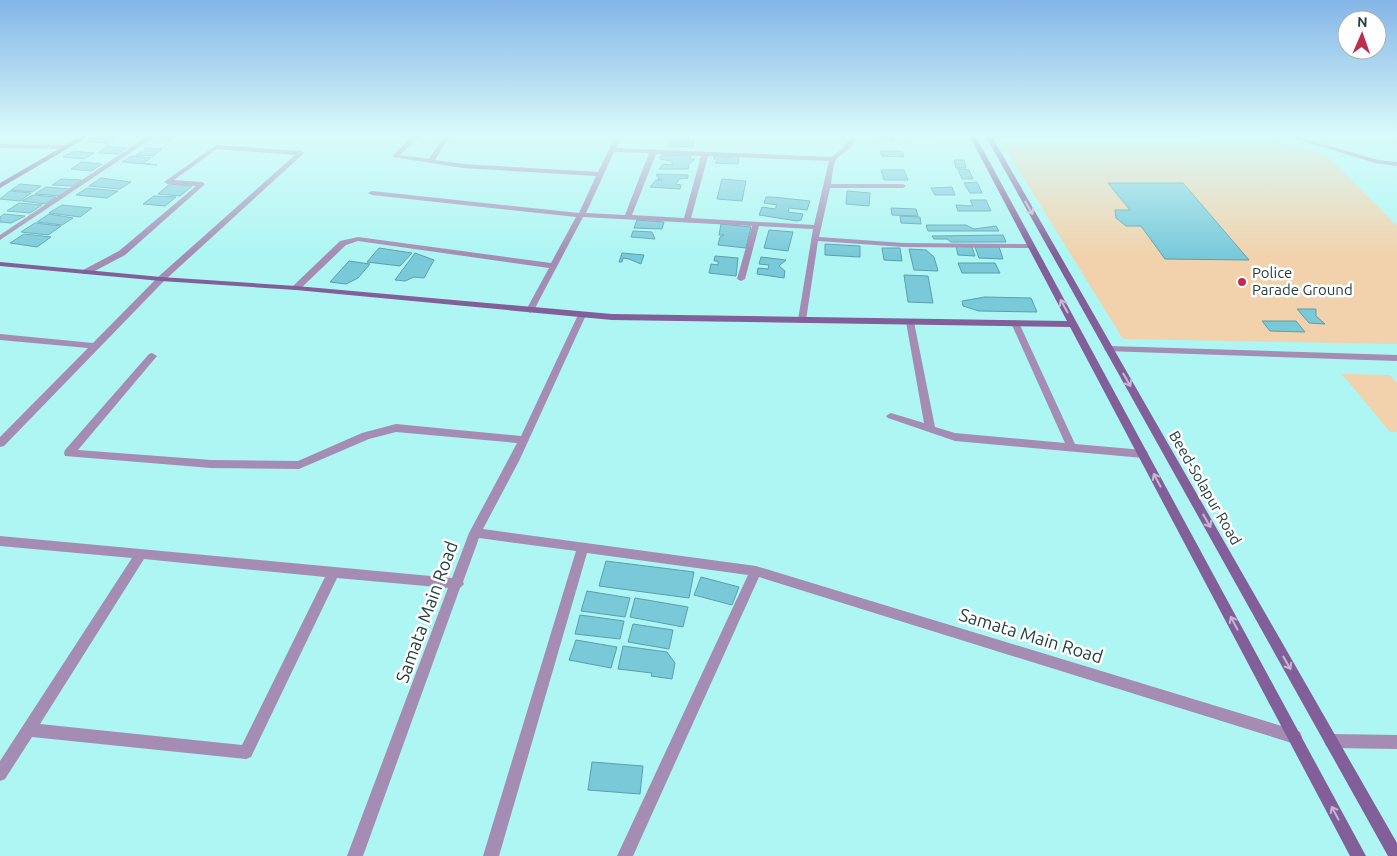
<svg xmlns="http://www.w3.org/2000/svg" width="1397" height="856" viewBox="0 0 1397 856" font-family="Ubuntu,sans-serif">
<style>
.green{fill:#f1d2ac}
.building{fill:#79c9d9;stroke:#5b9fad}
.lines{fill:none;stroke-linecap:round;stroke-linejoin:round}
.street{fill:#a48cb3;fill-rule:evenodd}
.secondary{fill:#835f99;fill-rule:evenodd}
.oneway{stroke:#c7b7d1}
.poi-dot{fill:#bd2d4f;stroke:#fff;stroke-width:2}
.labels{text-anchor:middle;stroke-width:5;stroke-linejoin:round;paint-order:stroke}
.poi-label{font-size:15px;fill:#22403f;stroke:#fff;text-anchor:start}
.street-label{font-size:15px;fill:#22403f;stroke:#fff}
.near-street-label{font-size:18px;fill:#22403f;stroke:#fff}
</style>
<rect width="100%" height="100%" fill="#adf6f3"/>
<path class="green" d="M 1002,143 L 1271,143 L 1325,154 L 1397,226 L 1397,344 L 1123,339 Z
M 1342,374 L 1390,375 L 1397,383 L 1397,432 L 1390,432 Z"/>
<path class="building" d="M 166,135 L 177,135 L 171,140 L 160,140 Z
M 877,135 L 892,136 L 894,140 L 878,139 Z
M 908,135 L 931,135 L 934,138 L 909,138 Z
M 95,136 L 117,137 L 108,143 L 86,142 Z
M 676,138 L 694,140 L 693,147 L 669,146 L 670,139 Z
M 107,146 L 127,148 L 118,154 L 98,153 Z
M 146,148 L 162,149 L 153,156 L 136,155 Z
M 73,151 L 94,153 L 84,159 L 63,157 Z
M 880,151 L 902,151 L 904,157 L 882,156 Z
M 661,155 L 691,156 L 690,159 L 695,159 L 689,164 L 688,169 L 659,169 L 663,164 L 672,165 L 672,161 L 660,159 Z
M 132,156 L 151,158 L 143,163 L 157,165 L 122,162 Z
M 714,156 L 729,158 L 729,156 L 739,156 L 738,164 L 715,163 L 718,159 L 714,159 Z
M 954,160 L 964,160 L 966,168 L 956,168 Z
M 81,162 L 102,164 L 91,171 L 71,169 Z
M 958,169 L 969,170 L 973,179 L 962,179 Z
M 881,170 L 904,170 L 908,180 L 884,180 Z
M 657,174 L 688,175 L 688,178 L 679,179 L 676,184 L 681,185 L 680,189 L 650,187 L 656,180 L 662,180 L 658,180 L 659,176 L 656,176 Z
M 101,178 L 131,182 L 120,189 L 89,186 Z
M 61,179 L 81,180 L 72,186 L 52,185 Z
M 722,179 L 746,181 L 742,201 L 717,199 Z
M 977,182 L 982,193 L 970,193 L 964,183 Z
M 1108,183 L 1183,183 L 1249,260 L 1165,259 L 1141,226 L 1126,226 L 1116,218 L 1115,210 L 1130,210 Z
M 20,184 L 41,186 L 32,192 L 11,190 Z
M 170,184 L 192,186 L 180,196 L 158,194 Z
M 46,187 L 70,189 L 60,196 L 35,194 Z
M 952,187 L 955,195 L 935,195 L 931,188 Z
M 87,188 L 118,191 L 107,198 L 76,195 Z
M 10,191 L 31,193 L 20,201 L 0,199 Z
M 847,191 L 870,193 L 869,206 L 846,204 Z
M 33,195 L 56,197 L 46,204 L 22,201 Z
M 154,196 L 176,197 L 165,206 L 143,204 Z
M 766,197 L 773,197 L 810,201 L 807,210 L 789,208 L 788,212 L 803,214 L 801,220 L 797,221 L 759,215 L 762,207 L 775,209 L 777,205 L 764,203 Z
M 970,200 L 986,200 L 991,211 L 958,211 L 956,205 L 973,206 Z
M 19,203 L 42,205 L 30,213 L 7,211 Z
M 62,205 L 92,208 L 80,217 L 49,213 Z
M 891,208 L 916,209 L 918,216 L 892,215 Z
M 4,214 L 25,216 L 11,223 L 0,222 L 0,217 Z
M 49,214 L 73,218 L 62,225 L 37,222 Z
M 900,216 L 920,217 L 921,224 L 901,223 Z
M 637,220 L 664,222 L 662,229 L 634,228 Z
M 35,223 L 61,226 L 48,235 L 21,232 Z
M 721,224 L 751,227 L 746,248 L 718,245 L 720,237 L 724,235 L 719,235 Z
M 926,225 L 966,225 L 974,229 L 996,226 L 999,231 L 928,231 Z
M 769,230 L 793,232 L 788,251 L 764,248 Z
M 633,231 L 652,232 L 655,239 L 631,237 Z
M 24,234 L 51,237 L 37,247 L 10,243 Z
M 1003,235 L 1006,242 L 951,242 L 947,239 L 934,239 L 932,236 Z
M 825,244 L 860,246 L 860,257 L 825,255 Z
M 956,246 L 972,247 L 975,256 L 958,255 Z
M 975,247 L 999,247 L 1003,259 L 979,258 Z
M 379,248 L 412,253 L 400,266 L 367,262 Z
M 882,248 L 900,248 L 902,261 L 884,260 Z
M 909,249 L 926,250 L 934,257 L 938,271 L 914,270 Z
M 415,253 L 434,260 L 424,278 L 414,277 L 405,281 L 395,280 Z
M 622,253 L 644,255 L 641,264 L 629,259 L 623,258 L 622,262 L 619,262 Z
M 715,256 L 738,258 L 736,276 L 709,273 L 711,264 L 718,265 L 718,261 L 714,261 Z
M 761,257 L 786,260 L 779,266 L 785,271 L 784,278 L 757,274 L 758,268 L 768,269 L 769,265 L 759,264 Z
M 349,261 L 370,264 L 358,278 L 346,284 L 330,282 Z
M 958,263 L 995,263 L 1000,273 L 962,273 Z
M 904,275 L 928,276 L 933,303 L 908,302 Z
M 985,297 L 1031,298 L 1037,312 L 979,311 L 963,306 L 962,301 Z
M 1297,309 L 1316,309 L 1316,316 L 1325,324 L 1309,323 Z
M 1262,321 L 1296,321 L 1305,332 L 1270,331 Z
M 606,561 L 694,572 L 689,598 L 599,586 Z
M 701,577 L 739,587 L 732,605 L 694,595 Z
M 587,591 L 630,598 L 625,617 L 581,611 Z
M 635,598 L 688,607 L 683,627 L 630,617 Z
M 580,615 L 624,621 L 620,639 L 575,634 Z
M 633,624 L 673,630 L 669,649 L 628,642 Z
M 576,640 L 617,647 L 611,668 L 569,660 Z
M 623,646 L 667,652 L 675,663 L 672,679 L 651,676 L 652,673 L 618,669 Z
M 592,762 L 643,766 L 640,794 L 588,790 Z"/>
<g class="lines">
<path class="street" d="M 149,135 L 157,135 L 0,240 L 0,235 Z
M 414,135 L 421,135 L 400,155 L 429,159 L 445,135 L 451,135 L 435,160 L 463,164 L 598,172 L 616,135 L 622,135 L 616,148 L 831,157 L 841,150 L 850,139 L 849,135 L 855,135 C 858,147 841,152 836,160 C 833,166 832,177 831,184 L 903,184 L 906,186 L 903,188 L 830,188 L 819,237 L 904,243 L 1030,244 L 1034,246 L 1030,248 L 904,247 L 818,241 L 806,320 L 802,323 L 798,320 L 813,229 L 759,226 L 745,279 L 741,281 L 737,279 L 752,226 L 583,217 L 534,310 L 530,313 L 526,310 L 549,268 L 358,241 L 346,245 L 299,290 L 293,290 L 293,286 L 340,241 L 358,237 L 551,263 L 576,217 L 372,195 L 368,193 L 372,191 L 579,213 L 596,176 L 463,168 L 393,157 L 393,155 ZM 614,152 L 649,153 L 625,215 L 586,213 ZM 656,154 L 701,156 L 684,218 L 632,215 ZM 708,156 L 829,161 L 814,225 L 691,218 Z
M 985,135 L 1302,135 L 1299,137 L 1378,160 L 1397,162 L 1397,166 L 1375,163 L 1290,137 L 988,138 Z
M 0,144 L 67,145 L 70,147 L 67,149 L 0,148 Z
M 216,145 L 301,151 L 304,153 L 164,281 L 4,446 L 0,447 L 0,437 L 88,348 L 0,340 L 0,334 L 93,343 L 158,277 L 295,155 L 217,149 L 174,180 L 202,182 L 205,184 L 204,185 L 125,255 L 89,274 L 83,274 L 83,270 L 119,251 L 196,186 L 167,184 L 164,182 Z
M 582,312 L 586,315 L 519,461 L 483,529 L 756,566 L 1295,730 L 1300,732 L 1302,737 L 1300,742 L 1295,744 L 759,577 L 633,856 L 617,856 L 748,575 L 587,553 L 499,856 L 483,856 L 576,551 L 479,538 L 463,582 L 464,584 L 460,588 L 363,856 L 347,856 L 448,588 L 337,578 L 251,757 L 246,759 L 32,737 L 5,779 L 0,781 L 0,761 L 132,558 L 0,546 L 0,536 L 452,578 L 469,533 L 517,443 L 396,432 L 369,439 L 299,469 L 211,468 L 65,456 L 64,453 L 65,450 L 149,354 L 152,353 L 157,356 L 78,450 L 211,460 L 298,461 L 362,433 L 396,424 L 521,436 L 578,315 ZM 144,559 L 325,577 L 242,745 L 40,724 Z
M 910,319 L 914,322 L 935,427 L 955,433 L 1065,443 L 1011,323 L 1015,320 L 1019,323 L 1075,444 L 1143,450 L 1147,451 L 1148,454 L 1147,457 L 1143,458 L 955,441 L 888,418 L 886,416 L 891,413 L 924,423 L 906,322 Z
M 1109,346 L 1397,355 L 1397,361 L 1106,351 L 1104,349 Z
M 1331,734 L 1397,735 L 1397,749 L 1331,748 L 1326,746 L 1324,741 L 1326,736 Z"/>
<path class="secondary" d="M 83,135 L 91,135 L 0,188 L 0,183 Z
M 969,135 L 975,135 L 1366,856 L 1350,856 L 1070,327 L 612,320 L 296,290 L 161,281 L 0,266 L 0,262 L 161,277 L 296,286 L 612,314 L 1067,321 Z
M 985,135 L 991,135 L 1397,843 L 1397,856 L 1388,856 Z"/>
</g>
<defs><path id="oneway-shaft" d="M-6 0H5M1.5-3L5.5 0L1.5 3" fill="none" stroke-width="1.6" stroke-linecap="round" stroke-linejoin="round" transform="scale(1.25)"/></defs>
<g class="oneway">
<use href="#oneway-shaft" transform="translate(1029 208) rotate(60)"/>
<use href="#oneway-shaft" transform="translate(1064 306) rotate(-119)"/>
<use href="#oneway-shaft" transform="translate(1127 380) rotate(60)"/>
<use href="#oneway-shaft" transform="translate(1157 480) rotate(-118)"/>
<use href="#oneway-shaft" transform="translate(1207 521) rotate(60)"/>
<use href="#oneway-shaft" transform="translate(1234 623) rotate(-118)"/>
<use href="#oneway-shaft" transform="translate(1287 663) rotate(60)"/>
<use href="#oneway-shaft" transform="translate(1335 813) rotate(-118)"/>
</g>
<linearGradient id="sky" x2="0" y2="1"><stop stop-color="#83b5e7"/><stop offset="0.53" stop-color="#dafbfa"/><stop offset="1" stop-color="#dafbfa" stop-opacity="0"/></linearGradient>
<rect width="1397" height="255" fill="url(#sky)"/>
<circle class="poi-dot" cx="1242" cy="282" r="5"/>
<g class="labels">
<g class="poi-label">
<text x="1252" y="278">Police<tspan x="1252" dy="17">Parade Ground</tspan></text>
</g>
<g class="street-label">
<text transform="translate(1205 488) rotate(60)" y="5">Beed-Solapur Road</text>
</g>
<g class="near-street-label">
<text transform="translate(427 612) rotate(-70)" y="6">Samata Main Road</text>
<text transform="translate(1031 636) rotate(17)" y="6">Samata Main Road</text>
</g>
</g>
<g transform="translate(1362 35) rotate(2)"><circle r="24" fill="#ffffff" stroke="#a7b3b2"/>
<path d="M0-4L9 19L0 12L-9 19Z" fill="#bd2d4f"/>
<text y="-8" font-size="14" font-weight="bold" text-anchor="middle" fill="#22403f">N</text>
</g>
</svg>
